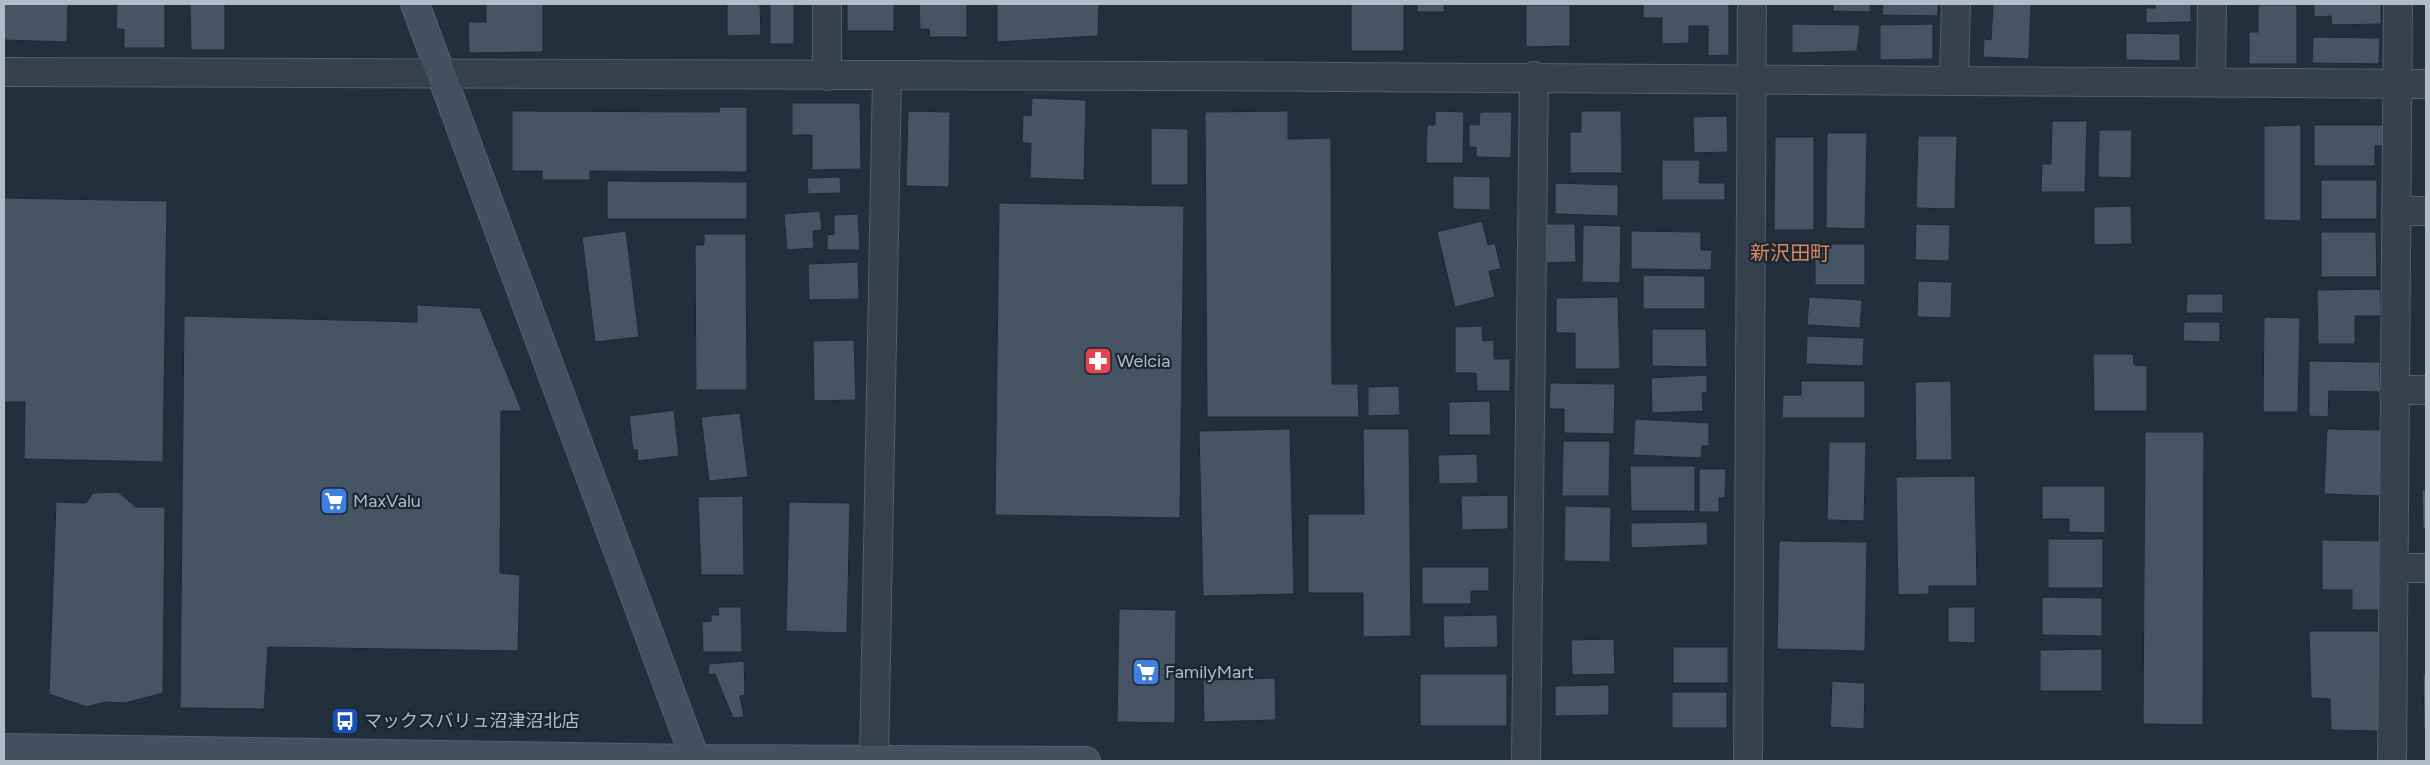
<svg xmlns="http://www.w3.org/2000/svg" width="2430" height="765" viewBox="0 0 2430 765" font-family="Figtree,'Noto Sans JP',sans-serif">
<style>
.building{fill:#465564;stroke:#1d2834}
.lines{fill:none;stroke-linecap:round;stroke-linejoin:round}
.street-casing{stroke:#545f6b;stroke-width:30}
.secondary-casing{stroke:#545f6b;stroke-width:30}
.street{stroke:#36414d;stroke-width:28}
.secondary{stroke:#445160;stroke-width:28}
.labels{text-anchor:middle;stroke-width:4.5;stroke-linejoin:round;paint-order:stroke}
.poi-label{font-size:18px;fill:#b2bcc9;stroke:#1b2632;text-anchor:start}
.quarter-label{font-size:20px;fill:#d98a5d;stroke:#1b2632}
</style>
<rect width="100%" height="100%" fill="#22303d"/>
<path class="building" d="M 4,4 L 68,4 L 67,42 L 4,40 Z
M 117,4 L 165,4 L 165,48 L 124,48 L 124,29 L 116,29 Z
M 190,4 L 225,4 L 225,50 L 191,50 Z
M 486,4 L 543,4 L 543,52 L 469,53 L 468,22 L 486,22 Z
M 727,4 L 760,4 L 761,35 L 727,36 Z
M 770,4 L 794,4 L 794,44 L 770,44 Z
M 847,4 L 894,4 L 894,31 L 847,31 Z
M 919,4 L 967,4 L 967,37 L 930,37 L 929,29 L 920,29 Z
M 997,4 L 1099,4 L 1098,36 L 997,42 Z
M 1351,4 L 1404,4 L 1404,51 L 1351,51 Z
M 1417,4 L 1444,4 L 1444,12 L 1417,12 Z
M 1643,4 L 1729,4 L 1729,55 L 1708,56 L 1708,26 L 1689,26 L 1689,43 L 1662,44 L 1662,18 L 1643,18 Z
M 1833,4 L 1870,4 L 1870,12 L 1833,11 Z
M 1883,4 L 1938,4 L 1938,16 L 1882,15 Z
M 1993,4 L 2031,4 L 2029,59 L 1983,57 L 1984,39 L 1991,40 Z
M 2155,4 L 2191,4 L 2191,22 L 2146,23 L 2146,8 L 2155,8 Z
M 2314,4 L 2381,4 L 2381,24 L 2332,25 L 2331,16 L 2314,17 Z
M 1526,5 L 1570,5 L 1570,46 L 1526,47 Z
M 2258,5 L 2297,5 L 2297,64 L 2249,64 L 2249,32 L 2258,32 Z
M 1792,24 L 1860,25 L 1857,51 L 1792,53 Z
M 1933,24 L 1933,59 L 1880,60 L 1880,25 Z
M 2126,33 L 2180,34 L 2180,61 L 2126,60 Z
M 2313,37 L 2380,38 L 2379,64 L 2312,63 Z
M 1032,98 L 1086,100 L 1084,180 L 1030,178 L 1031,143 L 1022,143 L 1023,115 L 1031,116 Z
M 792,103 L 860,103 L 861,169 L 812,170 L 812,135 L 792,135 Z
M 720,107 L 747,107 L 747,172 L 590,171 L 590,180 L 542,180 L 542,171 L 512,171 L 512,111 L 719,112 Z
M 908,111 L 950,112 L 949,187 L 906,186 Z
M 1288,111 L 1288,139 L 1331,138 L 1332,384 L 1358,384 L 1359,417 L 1207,417 L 1205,112 Z
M 1435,111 L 1464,112 L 1463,163 L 1426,163 L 1427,125 L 1435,125 Z
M 1581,111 L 1621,111 L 1622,173 L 1570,173 L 1570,132 L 1581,132 Z
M 1480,112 L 1512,112 L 1511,158 L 1476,157 L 1476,147 L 1469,147 L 1469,124 L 1479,125 Z
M 1727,116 L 1728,152 L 1694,153 L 1693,117 Z
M 2052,121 L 2087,121 L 2085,192 L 2041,192 L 2042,164 L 2051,164 Z
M 2301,125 L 2301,221 L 2264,220 L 2264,126 Z
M 2314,125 L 2383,125 L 2383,146 L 2375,146 L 2375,166 L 2314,166 Z
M 1151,128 L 1188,129 L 1188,185 L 1151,185 Z
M 2099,130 L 2132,130 L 2131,178 L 2098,177 Z
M 1827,133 L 1867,133 L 1865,229 L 1826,228 Z
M 1918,136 L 1957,136 L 1955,209 L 1916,208 Z
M 1775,137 L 1814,137 L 1814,230 L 1774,230 Z
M 1662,160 L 1700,160 L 1699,183 L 1725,183 L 1725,200 L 1662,200 Z
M 1453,176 L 1490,177 L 1490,210 L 1453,209 Z
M 840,177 L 841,193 L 808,194 L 807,178 Z
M 2321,180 L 2377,180 L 2377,219 L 2321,219 Z
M 607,181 L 747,182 L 747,219 L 607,219 Z
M 1555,183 L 1618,185 L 1618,216 L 1555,214 Z
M 4,198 L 167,201 L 163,462 L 24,459 L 25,402 L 4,402 Z
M 999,203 L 1184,206 L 1180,518 L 995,515 Z
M 2131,206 L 2132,244 L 2094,245 L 2094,207 Z
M 820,211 L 822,230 L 813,231 L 814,248 L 787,250 L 784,214 Z
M 858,214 L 860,250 L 827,250 L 827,235 L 834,234 L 834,215 Z
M 1482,221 L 1488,245 L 1495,243 L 1501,269 L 1489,271 L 1495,297 L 1455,307 L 1437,232 Z
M 1546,224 L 1575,224 L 1576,262 L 1546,263 Z
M 1916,224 L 1950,225 L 1949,261 L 1915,260 Z
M 1583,225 L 1621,226 L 1620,283 L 1582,282 Z
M 626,231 L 639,337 L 595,342 L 582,237 Z
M 1631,231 L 1701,232 L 1701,250 L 1712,250 L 1711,270 L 1631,269 Z
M 2321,232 L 2376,232 L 2377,277 L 2321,277 Z
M 704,234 L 746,234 L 747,390 L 696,390 L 695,245 L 704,245 Z
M 1815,244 L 1865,244 L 1865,285 L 1815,285 Z
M 858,262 L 859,299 L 809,300 L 808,264 Z
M 1643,275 L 1705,276 L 1705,309 L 1643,309 Z
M 1918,281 L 1952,282 L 1951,318 L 1917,317 Z
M 2380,289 L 2381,316 L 2355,316 L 2355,344 L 2318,344 L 2317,290 Z
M 2187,294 L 2223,294 L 2223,313 L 2186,313 Z
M 1618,297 L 1620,369 L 1575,369 L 1575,333 L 1556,333 L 1556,298 Z
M 1809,297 L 1862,300 L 1860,328 L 1807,325 Z
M 417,305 L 480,308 L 522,411 L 501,411 L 500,573 L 520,575 L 518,651 L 268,647 L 264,709 L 180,708 L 184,316 L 417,322 Z
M 2264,317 L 2300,318 L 2298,412 L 2263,412 Z
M 2184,322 L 2220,322 L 2220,342 L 2183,341 Z
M 1482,326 L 1483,341 L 1494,340 L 1494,359 L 1510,359 L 1510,391 L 1477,391 L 1476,373 L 1455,373 L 1455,327 Z
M 1652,329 L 1706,329 L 1707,367 L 1652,366 Z
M 1807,336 L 1864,338 L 1863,366 L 1806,364 Z
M 854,340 L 856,400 L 814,401 L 813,341 Z
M 2093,354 L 2133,354 L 2134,365 L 2147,366 L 2147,411 L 2094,411 Z
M 2309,361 L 2380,362 L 2380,392 L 2329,391 L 2328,417 L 2309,416 Z
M 1707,375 L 1707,393 L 1702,393 L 1703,411 L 1652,413 L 1651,378 Z
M 1801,381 L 1865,381 L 1865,418 L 1782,418 L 1783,395 L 1801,395 Z
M 1951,381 L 1952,460 L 1916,460 L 1915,382 Z
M 1550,383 L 1615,384 L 1614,434 L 1564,433 L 1564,409 L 1549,409 Z
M 1399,386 L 1400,415 L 1368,416 L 1368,387 Z
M 1490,401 L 1491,435 L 1449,435 L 1449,402 Z
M 674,410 L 679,456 L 638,461 L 637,450 L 633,450 L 629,416 Z
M 740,413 L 748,477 L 709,481 L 701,417 Z
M 1635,419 L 1709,423 L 1709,446 L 1702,446 L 1701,458 L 1633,455 Z
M 1290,429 L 1294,594 L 1203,596 L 1199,431 Z
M 1363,429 L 1409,429 L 1411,636 L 1363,637 L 1363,593 L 1308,593 L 1308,514 L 1364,514 Z
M 2327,429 L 2382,430 L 2380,496 L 2324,494 Z
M 2145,432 L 2204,432 L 2203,725 L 2143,724 Z
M 1563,441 L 1610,441 L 1609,496 L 1562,496 Z
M 1829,442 L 1866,442 L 1864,521 L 1827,520 Z
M 1477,454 L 1478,483 L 1439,484 L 1438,455 Z
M 1630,466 L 1695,466 L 1695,511 L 1631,511 Z
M 1699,469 L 1726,469 L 1725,498 L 1719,498 L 1719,512 L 1699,512 Z
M 1975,476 L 1977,586 L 1929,586 L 1929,594 L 1898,595 L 1896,477 Z
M 2042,486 L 2105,486 L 2105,533 L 2069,532 L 2069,519 L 2042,519 Z
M 2422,490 L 2426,490 L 2426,529 L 2423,529 Z
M 118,492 L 136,507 L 165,507 L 163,693 L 125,703 L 105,702 L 87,707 L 49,694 L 56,502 L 86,503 L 93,493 Z
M 1508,495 L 1508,529 L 1462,530 L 1461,496 Z
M 743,496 L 744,575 L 701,575 L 698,497 Z
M 789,502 L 850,503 L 847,633 L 786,631 Z
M 1565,506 L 1611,507 L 1610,562 L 1564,561 Z
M 1707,522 L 1708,545 L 1631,548 L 1631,523 Z
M 2048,539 L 2103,539 L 2103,588 L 2048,588 Z
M 2322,540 L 2385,541 L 2385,610 L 2352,610 L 2352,590 L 2322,590 Z
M 1779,541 L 1867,542 L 1865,651 L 1777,649 Z
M 1422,567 L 1489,567 L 1489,591 L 1471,591 L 1471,604 L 1422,604 Z
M 2042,597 L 2102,598 L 2102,636 L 2042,635 Z
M 718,607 L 741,607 L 742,652 L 703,652 L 702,622 L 711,621 L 711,615 L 719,615 Z
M 1948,607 L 1975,607 L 1975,643 L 1948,642 Z
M 1119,609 L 1176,610 L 1175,723 L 1117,722 Z
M 1497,615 L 1498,647 L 1444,648 L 1443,616 Z
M 2309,631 L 2379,631 L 2379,731 L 2331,730 L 2330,699 L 2311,698 Z
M 1614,639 L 1615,674 L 1572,675 L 1571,640 Z
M 1673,647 L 1728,647 L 1728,683 L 1673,683 Z
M 2102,649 L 2102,691 L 2040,691 L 2040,650 Z
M 744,661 L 745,695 L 740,696 L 744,717 L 733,718 L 715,674 L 708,675 L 709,664 Z
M 1420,674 L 1507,674 L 1507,726 L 1420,726 Z
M 2423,674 L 2426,674 L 2426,729 L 2424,729 Z
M 1275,678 L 1276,720 L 1204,722 L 1203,680 Z
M 1832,681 L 1865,683 L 1864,729 L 1830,727 Z
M 1609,685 L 1609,715 L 1555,716 L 1555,686 Z
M 1672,692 L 1727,692 L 1727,728 L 1672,728 Z"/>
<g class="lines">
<defs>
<path id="street" d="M 4,72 C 811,78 1619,73 2426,84
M 827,76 L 827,4
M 1954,79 L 1956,4
M 2211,82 L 2212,4
M 2396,211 L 2426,211
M 2394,390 L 2426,390
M 2393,568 L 2426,568
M 874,760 L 887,76
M 1526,761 L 1534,76
M 1748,761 L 1752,4
M 2392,761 L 2398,4"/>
<path id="secondary" d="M 415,4 L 696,761
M 4,748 L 695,759 L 1086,761"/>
</defs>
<use href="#street" class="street-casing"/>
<use href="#secondary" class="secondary-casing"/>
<use href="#street" class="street"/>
<use href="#secondary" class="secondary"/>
</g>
<defs>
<symbol id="pharmacy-square" viewBox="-11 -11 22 22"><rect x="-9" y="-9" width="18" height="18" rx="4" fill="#e0444e" stroke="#1b2632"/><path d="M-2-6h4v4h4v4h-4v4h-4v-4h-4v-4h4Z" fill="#fff"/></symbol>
<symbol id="supermarket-square" viewBox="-11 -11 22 22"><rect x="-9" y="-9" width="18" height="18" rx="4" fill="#3f7fe0" stroke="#1b2632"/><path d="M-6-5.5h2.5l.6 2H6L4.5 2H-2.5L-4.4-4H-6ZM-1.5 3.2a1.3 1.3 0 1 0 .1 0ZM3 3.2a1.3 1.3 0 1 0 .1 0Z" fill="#fff"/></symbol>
<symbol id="bus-square" viewBox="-11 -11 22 22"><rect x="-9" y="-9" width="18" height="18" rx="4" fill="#1a4fb4" stroke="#1b2632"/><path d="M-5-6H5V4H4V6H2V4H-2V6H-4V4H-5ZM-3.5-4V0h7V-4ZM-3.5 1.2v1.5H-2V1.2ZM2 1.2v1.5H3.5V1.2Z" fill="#fff"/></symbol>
</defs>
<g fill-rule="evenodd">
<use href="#pharmacy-square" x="1082" y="345" width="32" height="32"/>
<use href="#supermarket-square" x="318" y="485" width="32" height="32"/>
<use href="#supermarket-square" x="1130" y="656" width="32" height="32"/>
<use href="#bus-square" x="329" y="705" width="32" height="32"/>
</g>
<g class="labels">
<g class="poi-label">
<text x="1117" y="367">Welcia</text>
<text x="353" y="507">MaxValu</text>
<text x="1165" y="678">FamilyMart</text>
<text x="364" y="727">マックスバリュ沼津沼北店</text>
</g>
<g class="quarter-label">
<text x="1790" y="260">新沢田町</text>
</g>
</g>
<rect width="2430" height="765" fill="none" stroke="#b2bcc9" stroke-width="10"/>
</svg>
